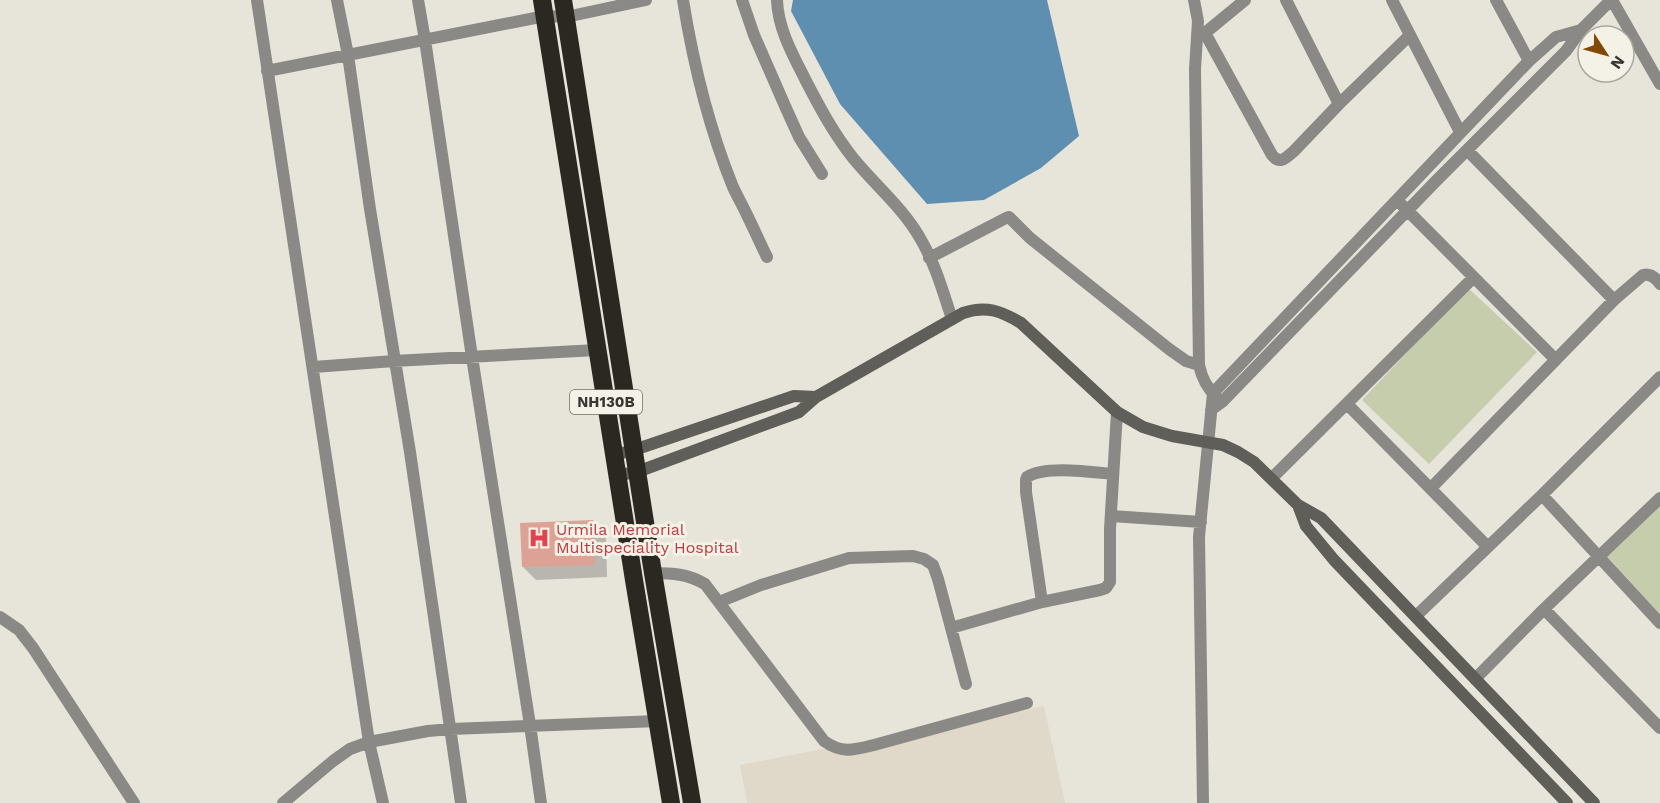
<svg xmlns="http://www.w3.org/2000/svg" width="1660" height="803" viewBox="0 0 1660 803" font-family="'Work Sans',sans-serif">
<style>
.built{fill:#e0d9c9}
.green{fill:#c5cdad}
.water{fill:#5f8fb0}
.shadow{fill:#0003}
.building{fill:#dca296}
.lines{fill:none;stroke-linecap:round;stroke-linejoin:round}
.street{stroke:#8a8985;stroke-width:12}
.secondary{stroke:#5f5e58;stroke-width:12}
.highway{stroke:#2a2821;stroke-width:18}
.labels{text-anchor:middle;stroke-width:6;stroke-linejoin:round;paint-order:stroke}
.shield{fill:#f4f1e7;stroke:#716f69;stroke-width:1.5}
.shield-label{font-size:15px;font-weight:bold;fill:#393733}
.health-label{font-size:16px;fill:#be3a42;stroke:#f4f1e7;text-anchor:start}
</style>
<rect width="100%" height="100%" fill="#e7e4da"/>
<path class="built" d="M 1044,706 L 1065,803 L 747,803 L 740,765 Z"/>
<path class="green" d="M 1468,288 L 1537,352 L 1429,464 L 1362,400 Z
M 1660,505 L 1660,614 L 1607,556 Z"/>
<path class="water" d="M 793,0 L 1047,0 L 1079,136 L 1041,168 L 984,200 L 927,204 L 840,104 L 791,11 Z"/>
<path class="shadow" d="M 593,521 L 606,534 L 607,577 L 536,580 L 523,567 Z"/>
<path class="building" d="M 593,520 L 595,565 L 522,567 L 520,523 Z"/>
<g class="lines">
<path class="street" d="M 257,0 L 369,742 L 383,803
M 337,0 L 348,55 L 370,209 L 410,452 L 461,803
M 418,0 L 425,40 L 472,357 L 530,725 L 541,803
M 683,0 C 693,62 709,128 733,187 C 737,196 743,206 747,215 C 754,229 760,243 767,257
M 742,0 L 754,35 L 785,106 L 799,137 L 822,174
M 777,0 C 778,29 793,55 806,81 C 820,108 834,134 853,158 C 875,185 903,208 920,238 C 935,263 943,292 952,319
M 1194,0 L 1198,21 L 1195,69 L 1199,365 C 1202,379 1207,388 1217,398
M 1286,0 L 1339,104
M 1392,0 L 1460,132
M 1496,0 L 1529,61
M 1612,0 L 1660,84
M 1198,32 L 1205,33 L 1245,0
M 1205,33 L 1272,155 C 1280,165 1286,158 1294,151 L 1339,104 L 1410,35
M 267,71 L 545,16 L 566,17 L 646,0
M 1467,150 L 1614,300
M 1402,205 L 1556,360
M 929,258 L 1006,218 L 1009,217 L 1030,238 L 1169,349 L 1186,361 L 1199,365
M 314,367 L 394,361 L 597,350
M 1347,404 L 1488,547
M 1211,410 L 1222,402 L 1436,181 L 1566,51 L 1581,30 L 1611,0
M 1272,478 L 1473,278
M 1431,488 L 1614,300 L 1643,275 C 1651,273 1656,278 1660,284
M 1542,495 L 1660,623
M 1111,516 L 1201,522
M 653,573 C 672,573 688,574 705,584 L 824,741 C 842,754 854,750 874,745 L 1027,703
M 719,602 L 761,585 L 849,558 L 913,556 L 924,559 L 933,565 L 938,579 L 966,684
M 1042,602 L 1026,492 L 1026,480 L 1027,477 C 1045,465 1092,472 1113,474
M 1544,609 L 1660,728
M 1416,616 L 1542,495 L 1660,377
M 0,617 L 19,630 L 33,648 L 134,803
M 951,628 L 1042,602 L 1100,590 L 1106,588 L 1110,582 L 1110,529 L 1117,412
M 1475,679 L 1544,609 L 1660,498
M 283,803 L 333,761 L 350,749 L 369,742 L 428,731 L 451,729 L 658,721
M 1203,803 L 1199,537 L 1213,393 L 1529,61 L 1556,37 L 1581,30"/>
<path class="secondary" d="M 614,455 L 634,450 L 794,396 L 816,397
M 618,475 L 637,472 L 799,412 L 816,397 L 963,313 C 986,305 1001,311 1021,323 L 1117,412 L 1143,427 L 1159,432 L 1172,436 L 1223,445 L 1238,452 L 1254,462 L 1298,505 L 1321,518 L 1594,803
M 1298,505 L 1306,526 L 1334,560 L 1567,803"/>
<path class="highway" d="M 542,0 L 634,580 L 671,803
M 563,0 L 653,573 L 692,803"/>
</g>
<defs>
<symbol id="hospital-bare" viewBox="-9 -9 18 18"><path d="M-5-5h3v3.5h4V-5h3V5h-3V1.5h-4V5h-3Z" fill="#e0444e" stroke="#f4f1e7" stroke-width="2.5" paint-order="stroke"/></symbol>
</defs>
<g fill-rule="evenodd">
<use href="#hospital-bare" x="524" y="523" width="30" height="30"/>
</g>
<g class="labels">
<rect class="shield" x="570" y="390" width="72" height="24" rx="4.5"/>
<g class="shield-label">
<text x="606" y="407">NH130B</text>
</g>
<g class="health-label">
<text x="556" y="535">Urmila Memorial<tspan x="556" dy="18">Multispeciality Hospital</tspan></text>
</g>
</g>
<g transform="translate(1606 54) rotate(126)"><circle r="28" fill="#f4f1e7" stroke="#a9a79f" stroke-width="1.5"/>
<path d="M0-4.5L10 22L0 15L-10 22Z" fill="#844901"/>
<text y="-9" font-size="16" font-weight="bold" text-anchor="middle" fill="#393733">N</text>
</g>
</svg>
